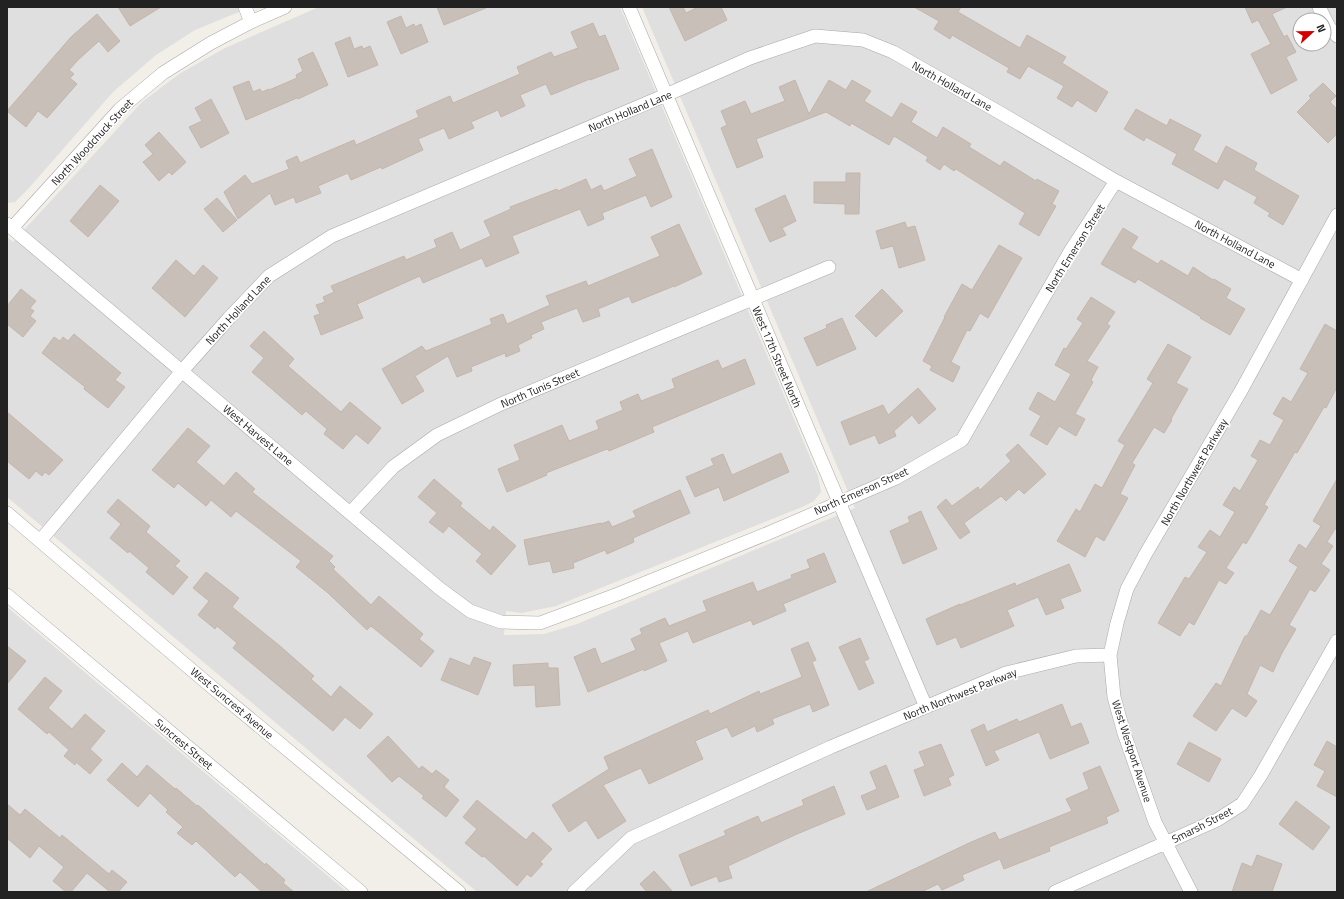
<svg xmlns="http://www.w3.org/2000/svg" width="1344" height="899" viewBox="0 0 1344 899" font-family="'Titillium Web',sans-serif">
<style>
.residential{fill:#e0dfdf;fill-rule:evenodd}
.building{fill:#c7bfb8;stroke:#c4b6ab}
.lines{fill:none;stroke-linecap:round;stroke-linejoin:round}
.minor-casing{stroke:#a9a9a9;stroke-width:14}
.minor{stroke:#fff;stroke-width:13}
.labels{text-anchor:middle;stroke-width:3.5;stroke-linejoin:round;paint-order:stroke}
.street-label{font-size:11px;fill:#222;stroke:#fff}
</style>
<rect width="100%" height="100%" fill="#f2efe9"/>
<path class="residential" d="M 7,7 L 251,7 L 195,30 L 156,55 L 113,92 L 29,188 L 15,202 L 7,203 Z
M 319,7 L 620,7 L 818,476 L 821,492 L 814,501 L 802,507 L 556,606 L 522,613 L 506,611 L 504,635 L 544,634 L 577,624 L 855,508 L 642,7 L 1337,7 L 1337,892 L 477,892 L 7,497 L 7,237 L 13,242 L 142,102 L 179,74 L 225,48 ZM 1300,20 L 1324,20 L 1324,44 L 1300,44 Z
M 7,607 L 347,892 L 7,892 Z"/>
<path class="building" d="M 118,7 L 161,7 L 130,26 Z
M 437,7 L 486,7 L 486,8 L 444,25 Z
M 669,7 L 683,7 L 686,13 L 698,7 L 721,7 L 727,20 L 685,41 Z
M 914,7 L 961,7 L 958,12 L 1020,48 L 1027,35 L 1066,57 L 1062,63 L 1108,92 L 1096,112 L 1077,100 L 1072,107 L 1057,98 L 1064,86 L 1028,66 L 1020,79 L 1007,72 L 1009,68 L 952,35 L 950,39 L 934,29 L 939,21 Z
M 1245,7 L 1287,7 L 1272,14 L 1284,37 L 1287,35 L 1296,52 L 1286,57 L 1297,80 L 1271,94 L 1251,54 L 1271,44 L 1258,20 L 1252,23 Z
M 97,14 L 120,41 L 108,52 L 99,41 L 78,60 L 69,70 L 74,74 L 70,78 L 77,84 L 47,118 L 38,111 L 26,127 L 7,111 L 71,37 Z
M 401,16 L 406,28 L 414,24 L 415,27 L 421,24 L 428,42 L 401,54 L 387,22 Z
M 593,23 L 599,37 L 605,35 L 619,69 L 590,80 L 590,79 L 551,95 L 546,84 L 520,95 L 525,106 L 501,117 L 498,110 L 471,122 L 474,128 L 449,139 L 444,128 L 418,139 L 423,150 L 382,169 L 381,167 L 351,180 L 348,173 L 318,186 L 321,193 L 296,203 L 294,197 L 275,205 L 270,193 L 238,219 L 224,192 L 245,175 L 252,184 L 289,169 L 286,161 L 297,156 L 300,163 L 354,140 L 356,145 L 419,117 L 416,111 L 450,96 L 453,103 L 520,74 L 517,67 L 551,52 L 554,57 L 578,48 L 571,32 Z
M 350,37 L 354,49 L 362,46 L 363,49 L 370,46 L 378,65 L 348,77 L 335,43 Z
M 313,52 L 328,85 L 298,99 L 297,98 L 246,120 L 233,87 L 249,81 L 253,92 L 260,89 L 262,92 L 269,89 L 269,90 L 297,78 L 296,75 L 303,71 L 298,59 Z
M 795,80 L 809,114 L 829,80 L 846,90 L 852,80 L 871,91 L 864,101 L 892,118 L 901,103 L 917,112 L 911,122 L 937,138 L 943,127 L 971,144 L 969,147 L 1000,166 L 1004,161 L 1036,181 L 1037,179 L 1059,191 L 1052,204 L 1056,206 L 1039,236 L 1019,224 L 1025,213 L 956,169 L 954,171 L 944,164 L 940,170 L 926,161 L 928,157 L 894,136 L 889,145 L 851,123 L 850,126 L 826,112 L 756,139 L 763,157 L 737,168 L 721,128 L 727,125 L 721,111 L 745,101 L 751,114 L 785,101 L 779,87 Z
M 1323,83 L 1336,96 L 1330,102 L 1337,109 L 1337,134 L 1328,143 L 1297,112 L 1311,98 L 1309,96 Z
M 211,99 L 229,133 L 201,148 L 189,127 L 202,121 L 195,108 Z
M 1136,109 L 1167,126 L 1170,119 L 1201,135 L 1193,150 L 1217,164 L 1226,146 L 1257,163 L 1254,170 L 1299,196 L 1283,225 L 1268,216 L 1270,213 L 1254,203 L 1257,197 L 1224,179 L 1218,189 L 1172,164 L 1177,154 L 1146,137 L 1144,141 L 1124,129 Z
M 159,132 L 186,162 L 172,175 L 169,172 L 159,181 L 143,162 L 153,154 L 145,145 Z
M 652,149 L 672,197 L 651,207 L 646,195 L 602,213 L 604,219 L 588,226 L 580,209 L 512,236 L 519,253 L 486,267 L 482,258 L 423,283 L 420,276 L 357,304 L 363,318 L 321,335 L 314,316 L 320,314 L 316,305 L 325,302 L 323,297 L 334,292 L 331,286 L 404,256 L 406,260 L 437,247 L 434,240 L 452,232 L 460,250 L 491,236 L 484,221 L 511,209 L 510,207 L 557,189 L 558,191 L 586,179 L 591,190 L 601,185 L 604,191 L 637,176 L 629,159 Z
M 846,173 L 860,173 L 859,214 L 845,214 L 845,204 L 814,203 L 814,182 L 846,182 Z
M 100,185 L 119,201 L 88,237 L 70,221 Z
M 785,195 L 796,221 L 782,228 L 786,235 L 770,242 L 755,209 Z
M 217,198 L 237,220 L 223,232 L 204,209 Z
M 905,222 L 907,228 L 915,226 L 925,260 L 899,268 L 893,246 L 881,249 L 876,231 Z
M 679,224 L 702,274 L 674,287 L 674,286 L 632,303 L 629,296 L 598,309 L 600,316 L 583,322 L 577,308 L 541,322 L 544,329 L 531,335 L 532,338 L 518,345 L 520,351 L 506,357 L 505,353 L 471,367 L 472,371 L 457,377 L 448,356 L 415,376 L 424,391 L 402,404 L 382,369 L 422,346 L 426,351 L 492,324 L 490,319 L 503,314 L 507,324 L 550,305 L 546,296 L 586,281 L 588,286 L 660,256 L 651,237 Z
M 1123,228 L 1138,237 L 1131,248 L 1158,264 L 1161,260 L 1188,276 L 1193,267 L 1213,280 L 1214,279 L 1231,289 L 1226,298 L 1245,309 L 1230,335 L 1200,318 L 1201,317 L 1138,279 L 1135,283 L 1101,264 Z
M 999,245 L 1022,258 L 988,318 L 980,313 L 970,331 L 967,330 L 951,362 L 960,367 L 953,382 L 930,370 L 932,366 L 923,361 L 945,317 L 944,317 L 962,284 L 972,290 Z
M 176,260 L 194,276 L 203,265 L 218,278 L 185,317 L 152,288 Z
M 21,289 L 36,301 L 30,308 L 34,311 L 30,316 L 36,321 L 23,337 L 7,324 L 7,306 Z
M 882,289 L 903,311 L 876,337 L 855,316 Z
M 1091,297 L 1115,312 L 1107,324 L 1110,326 L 1087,361 L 1098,367 L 1091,380 L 1093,382 L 1075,414 L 1085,419 L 1076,436 L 1059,426 L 1047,445 L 1030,435 L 1041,416 L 1029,409 L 1038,392 L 1055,402 L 1071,374 L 1055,365 L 1064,348 L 1066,349 L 1083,323 L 1077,319 Z
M 842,318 L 856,349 L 817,366 L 804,338 L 827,328 L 826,325 Z
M 1325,324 L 1337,331 L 1337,387 L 1326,408 L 1324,407 L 1297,453 L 1295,452 L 1264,505 L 1268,507 L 1246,544 L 1243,542 L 1226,568 L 1234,573 L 1226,584 L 1219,580 L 1194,625 L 1189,622 L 1180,636 L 1158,623 L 1185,577 L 1189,579 L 1207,552 L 1198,547 L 1210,530 L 1220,537 L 1235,512 L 1223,505 L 1234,487 L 1240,491 L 1258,460 L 1251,456 L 1260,440 L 1270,445 L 1284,420 L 1273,414 L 1283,397 L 1291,402 L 1308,373 L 1300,369 Z
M 264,331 L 294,359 L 288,366 L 341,412 L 350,402 L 381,428 L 368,444 L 356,434 L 343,449 L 324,434 L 327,429 L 306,411 L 302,415 L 252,372 L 264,358 L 250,346 Z
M 74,334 L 121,373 L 115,380 L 125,387 L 108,408 L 84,389 L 85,387 L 42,353 L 54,337 L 60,341 L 63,337 L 68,341 Z
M 1168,344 L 1191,357 L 1176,383 L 1188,389 L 1171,419 L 1172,420 L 1164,433 L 1154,427 L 1132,463 L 1135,465 L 1120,494 L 1128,498 L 1104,541 L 1096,536 L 1085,557 L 1057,541 L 1076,509 L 1080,512 L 1095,484 L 1102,488 L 1125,445 L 1118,441 L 1153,383 L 1147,379 Z
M 745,359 L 755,384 L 652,427 L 654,432 L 609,451 L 607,449 L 546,473 L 547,475 L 507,492 L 498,469 L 520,460 L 514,445 L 562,425 L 569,441 L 599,429 L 596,421 L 623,410 L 620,402 L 638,394 L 641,401 L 675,388 L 672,379 L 718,360 L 722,369 Z
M 918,388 L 936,409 L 919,424 L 912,415 L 894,431 L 896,436 L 879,444 L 875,435 L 850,445 L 841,422 L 883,405 L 888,415 Z
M 7,412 L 63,460 L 49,475 L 45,472 L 42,476 L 36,471 L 29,479 L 7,461 Z
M 188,428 L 210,446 L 196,462 L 224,486 L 236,472 L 255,489 L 252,492 L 333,556 L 329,561 L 335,567 L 333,569 L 371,605 L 379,596 L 423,634 L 419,639 L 434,651 L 421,667 L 371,626 L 367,630 L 328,593 L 296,567 L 301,561 L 236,511 L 231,517 L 211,500 L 206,506 L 178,483 L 174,488 L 152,470 Z
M 1018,444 L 1046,474 L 1024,494 L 1019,489 L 1006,501 L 1001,496 L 964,523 L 970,532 L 960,539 L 937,507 L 946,499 L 952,506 L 978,487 L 980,490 L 1011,461 L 1006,455 Z
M 781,453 L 789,472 L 724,501 L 719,487 L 695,497 L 686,477 L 714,465 L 711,459 L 723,454 L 732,475 Z
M 434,479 L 462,503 L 460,506 L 490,531 L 493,526 L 516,546 L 491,575 L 476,561 L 482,554 L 449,526 L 443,533 L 429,522 L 437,513 L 418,497 Z
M 1337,479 L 1337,526 L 1327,542 L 1333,546 L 1321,564 L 1330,570 L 1315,592 L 1310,589 L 1289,625 L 1296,629 L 1282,653 L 1273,672 L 1260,665 L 1247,694 L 1257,701 L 1246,717 L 1232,708 L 1216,731 L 1193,716 L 1216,683 L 1221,686 L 1245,636 L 1247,636 L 1261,610 L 1270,615 L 1298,567 L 1289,561 L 1299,544 L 1306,549 L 1321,526 L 1313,521 Z
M 680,490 L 690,513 L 633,538 L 634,542 L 607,554 L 605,550 L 573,563 L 574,568 L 553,573 L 550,561 L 529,565 L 524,540 L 601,523 L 601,524 L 609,521 L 612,527 L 636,517 L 633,511 Z
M 118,499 L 150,526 L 146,532 L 180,561 L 175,566 L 188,577 L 173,595 L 146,572 L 149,568 L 129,551 L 128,553 L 110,538 L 121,524 L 107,512 Z
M 921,511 L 937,549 L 903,564 L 890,531 L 910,522 L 908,517 Z
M 824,553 L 836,582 L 783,604 L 786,611 L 753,625 L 751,620 L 693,643 L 688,631 L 659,643 L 667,661 L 644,671 L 644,669 L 588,692 L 574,657 L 595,648 L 601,664 L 636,650 L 631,639 L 642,634 L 640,629 L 665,618 L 669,626 L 707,611 L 703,601 L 753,582 L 757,592 L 792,578 L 791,575 L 810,568 L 807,560 Z
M 1069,564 L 1081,591 L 1060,599 L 1064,608 L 1046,615 L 1038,597 L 1007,610 L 1014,626 L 961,648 L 956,637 L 937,645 L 926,619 L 960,604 L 960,605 L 1015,583 L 1016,586 Z
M 206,572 L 239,598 L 232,607 L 280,646 L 314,676 L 311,679 L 331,697 L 340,686 L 373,714 L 360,729 L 345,717 L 333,731 L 233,648 L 237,643 L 217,626 L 215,629 L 198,615 L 209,601 L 193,588 Z
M 860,638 L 869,659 L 864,661 L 874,683 L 859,690 L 839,647 Z
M 808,642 L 816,660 L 812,662 L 829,705 L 813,712 L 810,704 L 772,719 L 774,724 L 757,732 L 755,726 L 732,737 L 727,727 L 695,741 L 703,759 L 649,784 L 641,768 L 603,785 L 626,821 L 598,839 L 586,820 L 569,832 L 552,805 L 609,769 L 604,757 L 708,710 L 710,714 L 759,691 L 760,694 L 802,677 L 791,649 Z
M 7,646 L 26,661 L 7,684 Z
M 474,657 L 491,663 L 478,695 L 441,680 L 450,658 L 470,666 Z
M 548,663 L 548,668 L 558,668 L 560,705 L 536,707 L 535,685 L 514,686 L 513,665 Z
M 45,677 L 62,691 L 48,708 L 72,729 L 85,714 L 105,731 L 90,749 L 102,760 L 90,774 L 76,762 L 75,765 L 64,756 L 69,750 L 49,732 L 47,734 L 18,709 Z
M 1062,704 L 1071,727 L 1081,723 L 1089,743 L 1050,759 L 1039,732 L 994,751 L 999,760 L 986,766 L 971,730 L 984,724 L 987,732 L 1017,719 L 1019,722 Z
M 388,736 L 419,769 L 422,766 L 432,774 L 436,770 L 449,780 L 444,787 L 459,800 L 446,817 L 422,798 L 424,796 L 399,776 L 392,782 L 367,756 Z
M 1327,741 L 1337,747 L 1337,797 L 1317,786 L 1325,771 L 1314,765 Z
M 1189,742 L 1221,759 L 1209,782 L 1177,764 Z
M 941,744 L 954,775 L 948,778 L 951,785 L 924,796 L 914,770 L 925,766 L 919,752 Z
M 122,763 L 137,777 L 147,765 L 175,789 L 176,788 L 197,806 L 198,805 L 265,865 L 266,863 L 285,880 L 283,883 L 294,892 L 262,892 L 240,872 L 235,877 L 196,841 L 192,845 L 177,833 L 183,827 L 166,812 L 168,810 L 150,793 L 138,807 L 107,780 Z
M 886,765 L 899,797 L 867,810 L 861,796 L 877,789 L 870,772 Z
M 1100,766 L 1119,811 L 1106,817 L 1108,823 L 1049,847 L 1050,851 L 1004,869 L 1000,859 L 962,875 L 964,880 L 942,890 L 938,884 L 921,892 L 866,892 L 969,843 L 995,832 L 999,840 L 1072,811 L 1066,799 L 1089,789 L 1083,773 Z
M 834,786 L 845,814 L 797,834 L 728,866 L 732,878 L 719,882 L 717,876 L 691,886 L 679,855 L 726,835 L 724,831 L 758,816 L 761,823 L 804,805 L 802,800 Z
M 477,800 L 526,840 L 533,832 L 552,849 L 540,862 L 543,864 L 531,877 L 527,874 L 517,886 L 484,856 L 482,857 L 465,843 L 477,829 L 463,817 Z
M 1296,801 L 1330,827 L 1313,850 L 1279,824 Z
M 7,804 L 20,815 L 25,809 L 60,838 L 62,835 L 109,874 L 112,870 L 127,882 L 118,892 L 110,892 L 87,873 L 71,892 L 66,892 L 53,881 L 64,867 L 39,846 L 30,858 L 7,838 Z
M 1257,855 L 1282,864 L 1272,892 L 1232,892 L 1242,863 L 1252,867 Z
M 654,871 L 673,892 L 647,892 L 640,884 Z"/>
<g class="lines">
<defs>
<path id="minor" d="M 245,7 L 251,22
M 629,7 L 926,707
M 1319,7 L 1329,27 L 1337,36
M 7,224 L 439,588 L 470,611 L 501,622 L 540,623 L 618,594 L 771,532 L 896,478 L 962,440 L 1071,250 L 1116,181
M 12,228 L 120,109 L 163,73 L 211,43 L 251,22 L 285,7
M 7,513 L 207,683 L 459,892
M 350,513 L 393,467 L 437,435 L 501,404 L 829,267
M 40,541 L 182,371 L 229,318 L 269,276 L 332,236 L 666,95 L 750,58 L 815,36 L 863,40 L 893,52 L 1004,115 L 1116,181 L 1302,280
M 7,595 L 361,892
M 574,892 L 631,838 L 831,747 L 1006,673 L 1076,656 L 1110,655
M 1055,892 L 1217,820 L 1242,804 L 1261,775 L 1337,641
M 1191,892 L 1155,822 L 1124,733 L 1114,697 L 1110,655 L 1117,623 L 1127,589 L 1145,555 L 1242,389 L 1337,215"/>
</defs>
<use href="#minor" class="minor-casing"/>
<use href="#minor" class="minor"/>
</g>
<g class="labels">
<g class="street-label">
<text transform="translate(952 86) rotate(29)" y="4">North Holland Lane</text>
<text transform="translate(630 111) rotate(-23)" y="4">North Holland Lane</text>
<text transform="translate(92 142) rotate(-47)" y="4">North Woodchuck Street</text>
<text transform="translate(1235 244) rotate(28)" y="4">North Holland Lane</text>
<text transform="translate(1075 248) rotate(-58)" y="4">North Emerson Street</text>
<text transform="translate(238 310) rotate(-47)" y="4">North Holland Lane</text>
<text transform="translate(777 357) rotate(67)" y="4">West 17th Street North</text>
<text transform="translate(540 388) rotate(-23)" y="4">North Tunis Street</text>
<text transform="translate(258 435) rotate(40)" y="4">West Harvest Lane</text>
<text transform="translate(1194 472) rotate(-60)" y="4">North Northwest Parkway</text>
<text transform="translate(861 491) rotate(-24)" y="4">North Emerson Street</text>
<text transform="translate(960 694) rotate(-22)" y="4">North Northwest Parkway</text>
<text transform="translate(232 703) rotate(40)" y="4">West Suncrest Avenue</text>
<text transform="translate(184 744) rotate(40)" y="4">Suncrest Street</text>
<text transform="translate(1132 751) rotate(72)" y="4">West Westport Avenue</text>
<text transform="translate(1202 825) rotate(-27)" y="4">Smarsh Street</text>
</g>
</g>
<rect width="1344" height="899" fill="none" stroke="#222222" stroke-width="16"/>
<g transform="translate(1312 32) rotate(68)"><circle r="19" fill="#ffffff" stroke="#a7a7a7"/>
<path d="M0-3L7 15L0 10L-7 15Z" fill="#d40000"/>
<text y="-6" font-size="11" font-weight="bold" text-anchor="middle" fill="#222222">N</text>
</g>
</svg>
